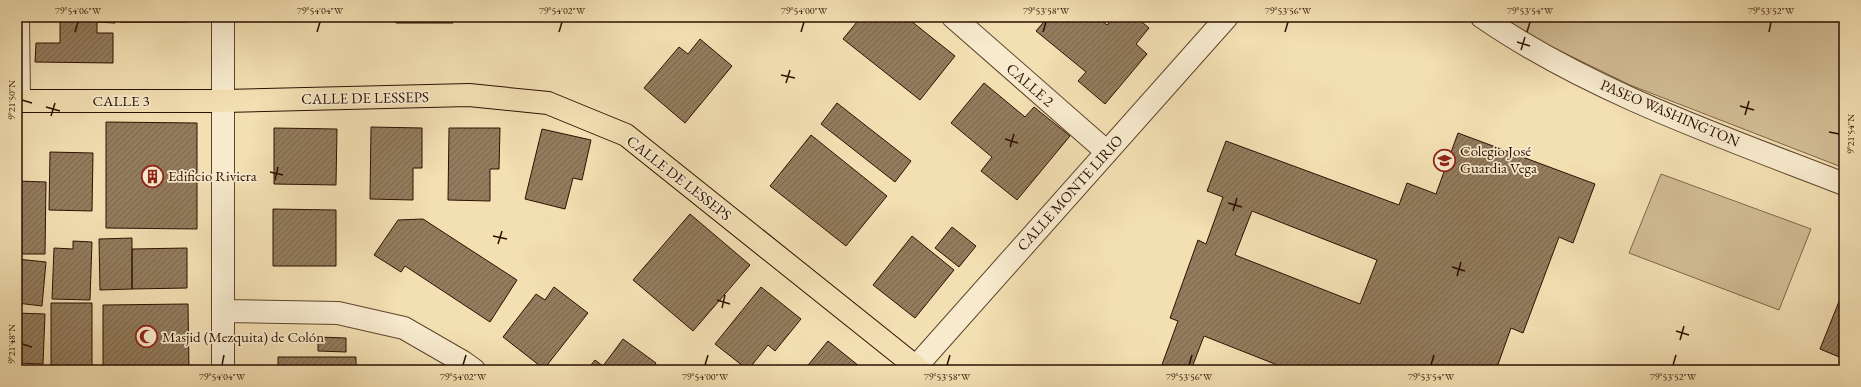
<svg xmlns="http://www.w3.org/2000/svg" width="1861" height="387" viewBox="0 0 1861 387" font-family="'EB Garamond',serif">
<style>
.green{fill:#d1bc94;stroke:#7f664a}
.building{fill:url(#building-hatch);stroke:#2d1000;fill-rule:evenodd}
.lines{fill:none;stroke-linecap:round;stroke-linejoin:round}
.minor-casing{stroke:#5e442c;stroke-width:24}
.major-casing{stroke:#2d1000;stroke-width:24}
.minor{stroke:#f7eacd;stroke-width:22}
.major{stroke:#f2dfb2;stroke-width:22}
.ticks{fill:none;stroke:#2d1000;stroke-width:1.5}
.labels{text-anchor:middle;stroke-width:3.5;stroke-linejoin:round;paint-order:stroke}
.street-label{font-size:15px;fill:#2d1000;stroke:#f7eacd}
.poi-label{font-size:15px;fill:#2d1000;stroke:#f7eacd;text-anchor:start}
.neatline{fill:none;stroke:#2d1000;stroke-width:1.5}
.ticks-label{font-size:10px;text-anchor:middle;fill:#2d1000}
</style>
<defs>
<pattern id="building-hatch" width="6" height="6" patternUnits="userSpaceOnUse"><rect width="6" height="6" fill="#937c5d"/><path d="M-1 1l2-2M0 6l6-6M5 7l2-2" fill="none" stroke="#78644a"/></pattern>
</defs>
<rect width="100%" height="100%" fill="#f2dfb2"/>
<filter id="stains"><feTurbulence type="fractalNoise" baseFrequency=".005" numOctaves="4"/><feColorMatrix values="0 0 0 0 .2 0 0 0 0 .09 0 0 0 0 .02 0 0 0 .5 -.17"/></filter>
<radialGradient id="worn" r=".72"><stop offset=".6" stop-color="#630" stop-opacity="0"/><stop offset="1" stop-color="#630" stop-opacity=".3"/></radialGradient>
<path class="green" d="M 1498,17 L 1844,17 L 1844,168 L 1630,85 L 1511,27 Z
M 1661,174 L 1811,229 L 1779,310 L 1629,253 Z"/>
<path class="building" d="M 60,17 L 115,17 L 115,23 L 97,22 L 97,33 L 113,33 L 113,63 L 35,62 L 36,43 L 60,43 Z
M 120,17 L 188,17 L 188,22 L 120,22 Z
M 396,17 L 453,17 L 453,23 L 396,23 Z
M 861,17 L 906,17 L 955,56 L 920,100 L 843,39 Z
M 1048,17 L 1097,17 L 1107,25 L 1114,17 L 1136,17 L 1149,28 L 1136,44 L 1147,54 L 1105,104 L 1078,81 L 1086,72 L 1036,31 Z
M 1158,17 L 1167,17 L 1164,21 Z
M 700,39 L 732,66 L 685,123 L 644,88 L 679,47 L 688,54 Z
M 984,83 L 1025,117 L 1034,107 L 1070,136 L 1017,200 L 981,171 L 992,157 L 951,123 Z
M 837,103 L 911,161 L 895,182 L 821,124 Z
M 106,122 L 197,123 L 197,229 L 106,228 Z
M 371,127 L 422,128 L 422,168 L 413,168 L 413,200 L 370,199 Z
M 274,128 L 337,129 L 336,185 L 274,184 Z
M 449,128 L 500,128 L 499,169 L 490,169 L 490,201 L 448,200 Z
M 542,129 L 591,140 L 582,180 L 573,178 L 565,209 L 525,199 Z
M 1458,133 L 1595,184 L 1573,243 L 1559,237 L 1523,333 L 1511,328 L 1496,370 L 1290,370 L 1204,336 L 1191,370 L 1160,370 L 1178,321 L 1170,318 L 1198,240 L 1206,244 L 1223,197 L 1207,191 L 1226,141 L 1399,205 L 1407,183 L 1436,194 ZM 1252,211 L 1377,260 L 1360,304 L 1235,255 Z
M 811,135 L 887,196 L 846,246 L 770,186 Z
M 50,152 L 93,153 L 92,211 L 49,210 Z
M 17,181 L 46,182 L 45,254 L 17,254 Z
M 273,209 L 336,210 L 336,266 L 273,266 Z
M 690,214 L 750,265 L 693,331 L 633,280 Z
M 423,219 L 517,280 L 490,322 L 405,266 L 401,272 L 374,255 L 398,220 Z
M 952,227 L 976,246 L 959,267 L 935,248 Z
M 912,236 L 954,270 L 915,318 L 873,285 Z
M 132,238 L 132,289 L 100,290 L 99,239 Z
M 73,241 L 92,242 L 90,300 L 52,299 L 54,248 L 73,249 Z
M 187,248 L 187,288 L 132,289 L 132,249 Z
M 17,259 L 46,262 L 42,306 L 17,303 Z
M 554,287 L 588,313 L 544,369 L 503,337 L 536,294 L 545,300 Z
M 761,287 L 801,319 L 775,351 L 768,345 L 748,370 L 715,344 Z
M 1844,289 L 1844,359 L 1820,349 Z
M 51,303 L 92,303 L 92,370 L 51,370 Z
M 188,304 L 189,370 L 103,370 L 103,305 Z
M 17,313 L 45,314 L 43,364 L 17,363 Z
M 318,337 L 346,338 L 346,352 L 318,351 Z
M 623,339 L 656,363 L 651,370 L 587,370 L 595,360 L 603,366 Z
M 828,341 L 864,370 L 804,370 Z
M 278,357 L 356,357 L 356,370 L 278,370 Z
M 1136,366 L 1148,370 L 1135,370 Z
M 395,367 L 395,370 L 360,370 L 360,368 Z"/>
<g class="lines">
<defs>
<path id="minor" d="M 18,17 L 19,101
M 223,17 L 223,370
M 953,17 L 1107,152
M 1482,17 C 1589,91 1723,137 1844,184
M 223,311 L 338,313 L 404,328 L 463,362 L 474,370
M 913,370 L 1227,17"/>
<path id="major" d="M 17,101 L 224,101 L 469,95 L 548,103 L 626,135 L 920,370"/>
</defs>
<use href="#minor" class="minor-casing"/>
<use href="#major" class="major-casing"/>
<use href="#minor" class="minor"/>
<use href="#major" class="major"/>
</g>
<path class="ticks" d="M 75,32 L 78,22M 317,32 L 320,22M 559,32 L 562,22M 801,32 L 804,22M 1043,32 L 1046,22M 1285,32 L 1288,22M 1527,32 L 1530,22M 1769,32 L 1771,22M 1517,42 L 1530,46M 1521,50 L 1525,37M 781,75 L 795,78M 786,83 L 790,70M 22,100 L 32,103M 1740,106 L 1754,110M 46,107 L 60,111M 1745,115 L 1749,101M 51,116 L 55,103M 1829,132 L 1839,134M 1005,139 L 1018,143M 1010,147 L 1014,134M 270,172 L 283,175M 275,180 L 278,167M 1228,203 L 1242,207M 1233,211 L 1237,198M 493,236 L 507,239M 498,244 L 502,231M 1452,267 L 1465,271M 1457,276 L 1461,262M 717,300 L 730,304M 722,308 L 725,295M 1676,331 L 1689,335M 1680,340 L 1684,326M 22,344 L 32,347M 222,365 L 224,355M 463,365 L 466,355M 705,365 L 708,355M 947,365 L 950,355M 1189,365 L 1192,355M 1431,365 L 1434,355M 1673,365 L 1676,355"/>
<defs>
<symbol id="school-ring" viewBox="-11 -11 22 22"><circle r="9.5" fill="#f7eacd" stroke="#8f2418" stroke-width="1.5"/><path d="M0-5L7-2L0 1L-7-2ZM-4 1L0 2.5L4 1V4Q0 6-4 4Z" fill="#8f2418"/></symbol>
<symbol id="building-ring" viewBox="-11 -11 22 22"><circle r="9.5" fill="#f7eacd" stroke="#8f2418" stroke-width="1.5"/><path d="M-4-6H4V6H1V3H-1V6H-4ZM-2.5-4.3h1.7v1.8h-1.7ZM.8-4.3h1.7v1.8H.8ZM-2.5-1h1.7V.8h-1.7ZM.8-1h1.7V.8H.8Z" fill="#8f2418"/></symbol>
<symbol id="mosque-ring" viewBox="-11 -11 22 22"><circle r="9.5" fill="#f7eacd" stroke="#8f2418" stroke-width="1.5"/><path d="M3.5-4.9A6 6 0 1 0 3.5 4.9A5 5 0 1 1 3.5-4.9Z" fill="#8f2418"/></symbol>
</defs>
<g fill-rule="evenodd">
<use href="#school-ring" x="1432" y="148" width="25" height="25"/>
<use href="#building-ring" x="140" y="164" width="25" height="25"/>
<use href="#mosque-ring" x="134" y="324" width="25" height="25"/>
</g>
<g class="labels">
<g class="street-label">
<text transform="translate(1030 85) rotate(41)" y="5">CALLE 2</text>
<text transform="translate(365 98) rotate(-1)" y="5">CALLE DE LESSEPS</text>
<text x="121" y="106">CALLE 3</text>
<text transform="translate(1670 113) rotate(23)" y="5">PASEO WASHINGTON</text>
<text transform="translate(679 178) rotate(38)" y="5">CALLE DE LESSEPS</text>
<text transform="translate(1070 193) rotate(-48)" y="5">CALLE MONTE LIRIO</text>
</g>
<g class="poi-label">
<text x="1460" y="156">Colegio José<tspan x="1460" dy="17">Guardia Vega</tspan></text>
<text x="168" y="181">Edificio Riviera</text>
<text x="162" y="342">Masjid (Mezquita) de Colón</text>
</g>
</g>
<rect width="1861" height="387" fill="none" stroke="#f2dfb2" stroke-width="44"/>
<rect x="22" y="22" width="1817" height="343" class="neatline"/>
<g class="ticks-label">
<text x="78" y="14">79°54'06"W</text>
<text x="320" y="14">79°54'04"W</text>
<text x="562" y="14">79°54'02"W</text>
<text x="804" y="14">79°54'00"W</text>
<text x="1046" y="14">79°53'58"W</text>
<text x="1288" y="14">79°53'56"W</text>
<text x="1530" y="14">79°53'54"W</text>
<text x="1771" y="14">79°53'52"W</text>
<text transform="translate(11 100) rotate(-90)" y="4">9°21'50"N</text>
<text transform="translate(1850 134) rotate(-90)" y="4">9°21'54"N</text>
<text transform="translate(11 344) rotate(-90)" y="4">9°21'48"N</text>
<text x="222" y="380">79°54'04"W</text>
<text x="463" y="380">79°54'02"W</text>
<text x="705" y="380">79°54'00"W</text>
<text x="947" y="380">79°53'58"W</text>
<text x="1189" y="380">79°53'56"W</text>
<text x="1431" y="380">79°53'54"W</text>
<text x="1673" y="380">79°53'52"W</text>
</g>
<rect width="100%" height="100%" filter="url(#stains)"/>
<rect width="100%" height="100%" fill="url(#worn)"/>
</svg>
